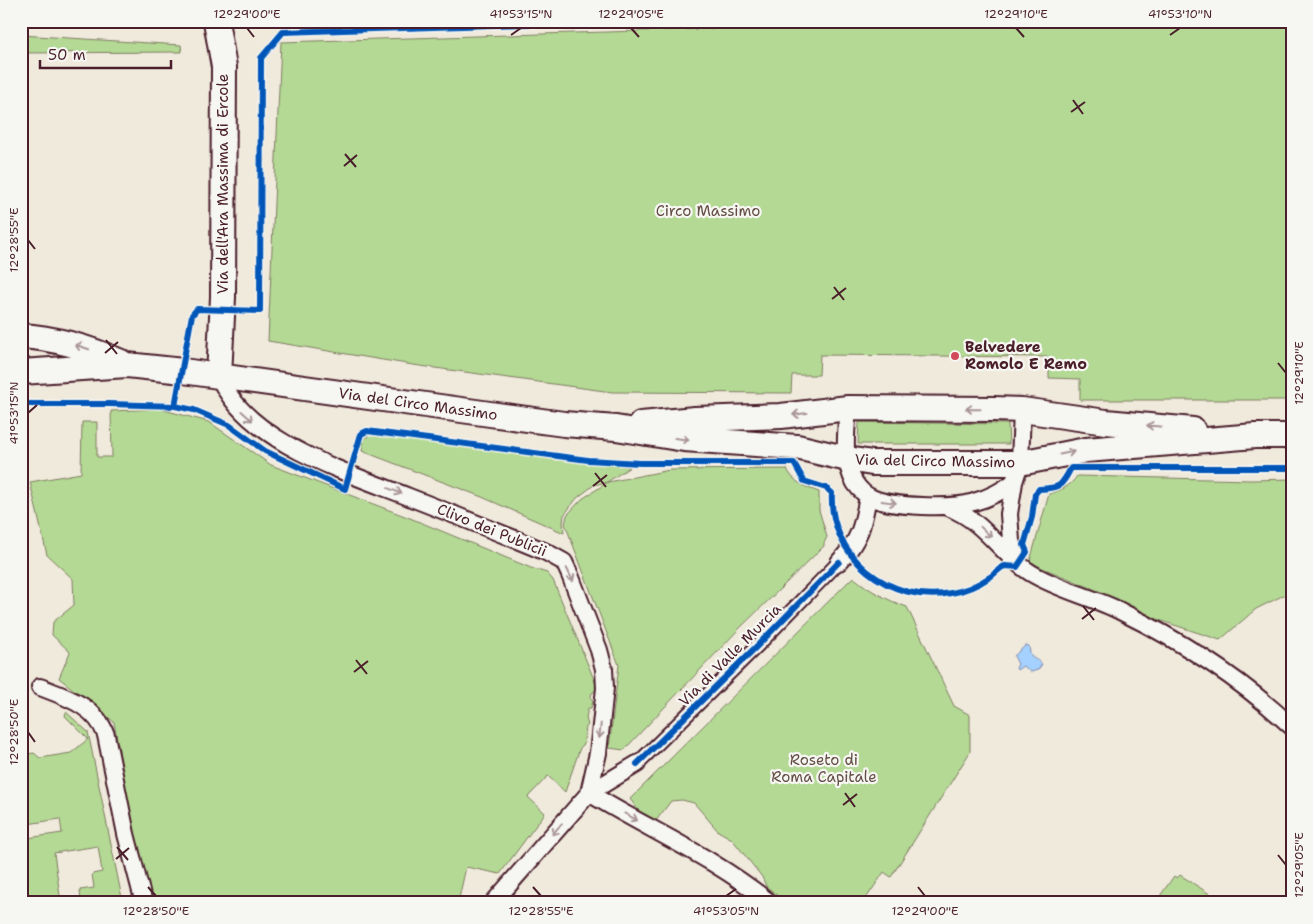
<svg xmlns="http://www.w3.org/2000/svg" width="1313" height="924" viewBox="0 0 1313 924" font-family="'Shantell Sans',sans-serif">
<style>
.green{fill:#b3d994;stroke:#7e7c60}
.water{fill:#a4d1ff;stroke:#808aaa}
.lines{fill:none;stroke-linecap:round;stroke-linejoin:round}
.pedestrian-casing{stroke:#4a1f2b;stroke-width:16}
.minor-casing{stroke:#4a1f2b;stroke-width:20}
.secondary-casing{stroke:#4a1f2b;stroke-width:28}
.pedestrian{stroke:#f6f6f2;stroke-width:12}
.minor{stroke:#f6f6f2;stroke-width:16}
.secondary{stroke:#f6f6f2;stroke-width:24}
.cycleway-casing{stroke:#f6f6f2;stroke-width:9}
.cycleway{stroke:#0057b8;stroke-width:6}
.oneway{stroke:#a99598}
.ticks{fill:none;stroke:#4a1f2b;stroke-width:2}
.poi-dot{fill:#d1495b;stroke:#f6f6f2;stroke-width:2}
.labels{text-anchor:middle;stroke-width:4.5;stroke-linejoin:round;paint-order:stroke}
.street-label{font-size:15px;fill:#4a1f2b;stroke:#f6f6f2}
.park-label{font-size:15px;fill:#644e45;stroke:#f6f6f2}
.poi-label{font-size:15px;font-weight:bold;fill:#4a1f2b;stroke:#f6f6f2;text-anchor:start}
.neatline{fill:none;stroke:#4a1f2b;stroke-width:2}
.ticks-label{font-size:12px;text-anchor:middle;fill:#4a1f2b}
</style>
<rect width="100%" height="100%" fill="#f0eadd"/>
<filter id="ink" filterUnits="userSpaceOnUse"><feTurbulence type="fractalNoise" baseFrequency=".02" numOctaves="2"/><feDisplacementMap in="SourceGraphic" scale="10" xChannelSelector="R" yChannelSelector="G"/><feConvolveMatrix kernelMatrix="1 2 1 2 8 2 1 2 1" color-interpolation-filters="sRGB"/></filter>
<g filter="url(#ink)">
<path class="green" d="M 965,21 L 1292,21 L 1292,400 L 1080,400 L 1080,379 L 1049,378 L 1049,357 L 820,355 L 819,375 L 792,375 L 791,393 L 612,392 L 413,365 L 268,341 L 281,42 Z
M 21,35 L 181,45 L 182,52 L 21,53 Z
M 160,409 L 209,422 L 271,465 L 410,518 L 531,568 L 547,573 L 553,580 L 598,689 L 592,693 L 591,697 L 593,701 L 591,708 L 588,708 L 586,718 L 588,725 L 586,727 L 584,740 L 585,743 L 580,748 L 565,792 L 548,776 L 528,797 L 545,813 L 500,874 L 466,867 L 458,903 L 151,903 L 130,815 L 114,722 L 59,678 L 70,652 L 52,635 L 53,622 L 74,605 L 73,579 L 47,555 L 30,482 L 81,473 L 82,422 L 97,422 L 97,457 L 112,457 L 111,411 Z
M 859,422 L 1008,424 L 1009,444 L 858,444 Z
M 371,434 L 376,434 L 630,467 L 607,482 L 594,485 L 577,498 L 564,515 L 563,523 L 564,533 L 482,497 L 362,451 L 364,439 Z
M 787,469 C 794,483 805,487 819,492 L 819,510 L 827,537 L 824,543 L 824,546 L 739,629 L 624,750 L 609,748 L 619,665 L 565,524 L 567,515 L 582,499 L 608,482 L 670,470 Z
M 1077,476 L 1252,480 L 1292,479 L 1292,591 L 1256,609 L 1220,640 L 1156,619 L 1118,599 L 1040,567 L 1030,561 L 1049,494 C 1060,491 1071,486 1077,476 Z
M 853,577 C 870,591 887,600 907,607 L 954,706 L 970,715 L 970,752 L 891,877 L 884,872 L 863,903 L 786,903 L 766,886 L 762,877 L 732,839 L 718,831 L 694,803 L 682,800 L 671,801 L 655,822 L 641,814 L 630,799 Z
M 66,712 L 88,732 L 123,903 L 81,903 L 80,890 L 94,888 L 92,874 L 102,872 L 98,846 L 54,853 L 61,903 L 21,903 L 21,839 L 62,833 L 60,819 L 21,825 L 21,813 L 28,812 L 24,787 L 21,787 L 21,761 L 27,760 L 27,754 L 34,753 L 40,758 L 71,753 L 88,739 L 65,716 Z
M 1180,875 L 1224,903 L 1155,903 L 1174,876 L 1177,878 Z"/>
<path class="water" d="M 1026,645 L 1029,646 C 1031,661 1033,656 1042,664 L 1038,670 L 1031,672 L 1023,666 L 1017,670 L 1016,668 L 1018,664 L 1014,656 Z"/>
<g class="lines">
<defs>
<path id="pedestrian" d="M 637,764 L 757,646 L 839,562"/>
<path id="minor" d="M 219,376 C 245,442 349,473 409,497 C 455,515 501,533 546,552 L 564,562 L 570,575 L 599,650 L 604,669 L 605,688 L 598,753 L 589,793
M 848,408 C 846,432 842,461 855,483 C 859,489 865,495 872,498 C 892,507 952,509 974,502 C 989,498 1002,491 1014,482
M 948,507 C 986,522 1000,554 1031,573 C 1059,590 1093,597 1122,612 C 1183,642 1242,680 1292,727
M 1017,560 L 1011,541 L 1009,514 L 1014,482 L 1020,463 L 1022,410
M 839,562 C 860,540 863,525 868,496
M 40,687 C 66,697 96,706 106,735 L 126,834 L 144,903
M 589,793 C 649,830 714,857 770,903
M 493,903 L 589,793 L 637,764"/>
<path id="secondary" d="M 216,21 L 224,67 L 223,297 L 219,376
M 21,336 C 56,338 89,348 121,362
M 21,372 L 127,365 L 183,371 L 490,414 L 564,424 L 616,428 L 684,439 L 797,447 L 848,459 L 872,463 L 1020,463 L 1086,450 L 1255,436 L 1292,436
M 641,424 L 695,419 L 781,416 L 848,408 L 994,409 L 1022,410 L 1106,422 L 1193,430"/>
</defs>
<use href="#pedestrian" class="pedestrian-casing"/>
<use href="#minor" class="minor-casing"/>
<use href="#secondary" class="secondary-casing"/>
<use href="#pedestrian" class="pedestrian"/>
<use href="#minor" class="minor"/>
<use href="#secondary" class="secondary"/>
<defs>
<path id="cycleway" d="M 21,404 L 109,404 L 175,406 L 194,410 L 229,425 L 265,451 L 345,489 L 361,434 L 367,431 L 588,460 L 640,463 L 794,463 L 804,481 L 826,488 L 832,493 C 828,556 890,605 951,593 C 965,591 978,585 990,577 C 995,574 1000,567 1005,566 C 1009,566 1014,567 1017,567 L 1027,552 L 1024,545 L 1032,517 L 1035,494 L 1039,489 C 1060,488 1061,487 1071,468 L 1292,468
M 175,406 L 192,315 L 197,309 L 260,311 L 261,58 L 283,32 L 619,21
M 637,764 L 757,646 L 839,562"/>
</defs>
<use href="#cycleway" class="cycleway-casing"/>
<use href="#cycleway" class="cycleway"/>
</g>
<defs><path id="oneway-shaft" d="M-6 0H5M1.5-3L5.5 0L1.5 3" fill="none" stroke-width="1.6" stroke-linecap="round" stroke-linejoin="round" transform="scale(1.25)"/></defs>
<g class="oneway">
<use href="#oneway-shaft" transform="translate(82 347) rotate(-162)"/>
<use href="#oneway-shaft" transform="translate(973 409) rotate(-179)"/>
<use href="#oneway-shaft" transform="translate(800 414) rotate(173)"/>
<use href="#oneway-shaft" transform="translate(247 416) rotate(42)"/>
<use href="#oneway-shaft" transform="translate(1154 426) rotate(-174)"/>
<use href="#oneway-shaft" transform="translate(682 439) rotate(7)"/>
<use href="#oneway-shaft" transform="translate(1067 453) rotate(-11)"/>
<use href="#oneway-shaft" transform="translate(395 491) rotate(22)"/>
<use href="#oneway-shaft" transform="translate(889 502) rotate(8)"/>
<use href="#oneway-shaft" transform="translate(986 532) rotate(43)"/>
<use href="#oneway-shaft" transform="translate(570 575) rotate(64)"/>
<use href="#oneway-shaft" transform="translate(600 731) rotate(96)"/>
<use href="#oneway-shaft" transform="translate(631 817) rotate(28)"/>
<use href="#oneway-shaft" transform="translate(557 829) rotate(131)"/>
</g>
</g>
<path class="ticks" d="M 247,28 L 254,37M 631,28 L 639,37M 1016,28 L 1024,37M 511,35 L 521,28M 1170,35 L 1180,28M 1073,100 L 1083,114M 1071,112 L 1085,102M 345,154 L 356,167M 344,166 L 357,155M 28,240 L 35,249M 834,287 L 844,300M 832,299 L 846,288M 106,340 L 117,354M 105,353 L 118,342M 1278,363 L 1286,373M 28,413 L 37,405M 595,473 L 606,487M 593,486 L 607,475M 1083,606 L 1094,620M 1082,619 L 1096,608M 356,660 L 367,674M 354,672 L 368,661M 28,732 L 35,742M 845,793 L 855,807M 843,805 L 857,794M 117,847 L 128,860M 1278,855 L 1286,865M 116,859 L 129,848M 148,887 L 156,896M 533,887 L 541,896M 918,887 L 925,896M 726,896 L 736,889"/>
<circle class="poi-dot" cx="955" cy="356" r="5"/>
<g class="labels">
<g class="street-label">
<text transform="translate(223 184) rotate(-90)" y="5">Via dell'Ara Massima di Ercole</text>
<text transform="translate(418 404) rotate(8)" y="5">Via del Circo Massimo</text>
<text transform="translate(935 461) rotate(1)" y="5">Via del Circo Massimo</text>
<text transform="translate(492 530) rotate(22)" y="5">Clivo dei Publicii</text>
<text transform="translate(730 655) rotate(-45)" y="5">Via di Valle Murcia</text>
</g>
<g class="park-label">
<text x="708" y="216">Circo Massimo</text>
<text x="824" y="765">Roseto di<tspan x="824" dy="17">Roma Capitale</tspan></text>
</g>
<g class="poi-label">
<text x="965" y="352">Belvedere<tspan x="965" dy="17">Romolo E Remo</tspan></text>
</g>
</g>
<rect width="1313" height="924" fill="none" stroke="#f6f6f2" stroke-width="55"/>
<path d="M40 60v8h131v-8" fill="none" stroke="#4a1f2b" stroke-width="2.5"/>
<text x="48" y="60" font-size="15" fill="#4a1f2b" stroke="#f6f6f2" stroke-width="4" paint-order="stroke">50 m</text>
<rect x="28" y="28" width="1258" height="868" class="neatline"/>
<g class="ticks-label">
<text x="247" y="18">12°29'00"E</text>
<text x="521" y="18">41°53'15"N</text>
<text x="631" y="18">12°29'05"E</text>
<text x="1016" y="18">12°29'10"E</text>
<text x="1180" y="18">41°53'10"N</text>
<text transform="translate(14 240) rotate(-90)" y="4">12°28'55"E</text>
<text transform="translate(1299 373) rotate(-90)" y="4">12°29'10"E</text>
<text transform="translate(14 413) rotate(-90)" y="4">41°53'15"N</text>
<text transform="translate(14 732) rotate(-90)" y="4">12°28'50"E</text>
<text transform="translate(1299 865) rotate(-90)" y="4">12°29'05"E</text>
<text x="156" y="915">12°28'50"E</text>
<text x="541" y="915">12°28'55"E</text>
<text x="726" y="915">41°53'05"N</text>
<text x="925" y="915">12°29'00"E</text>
</g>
</svg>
